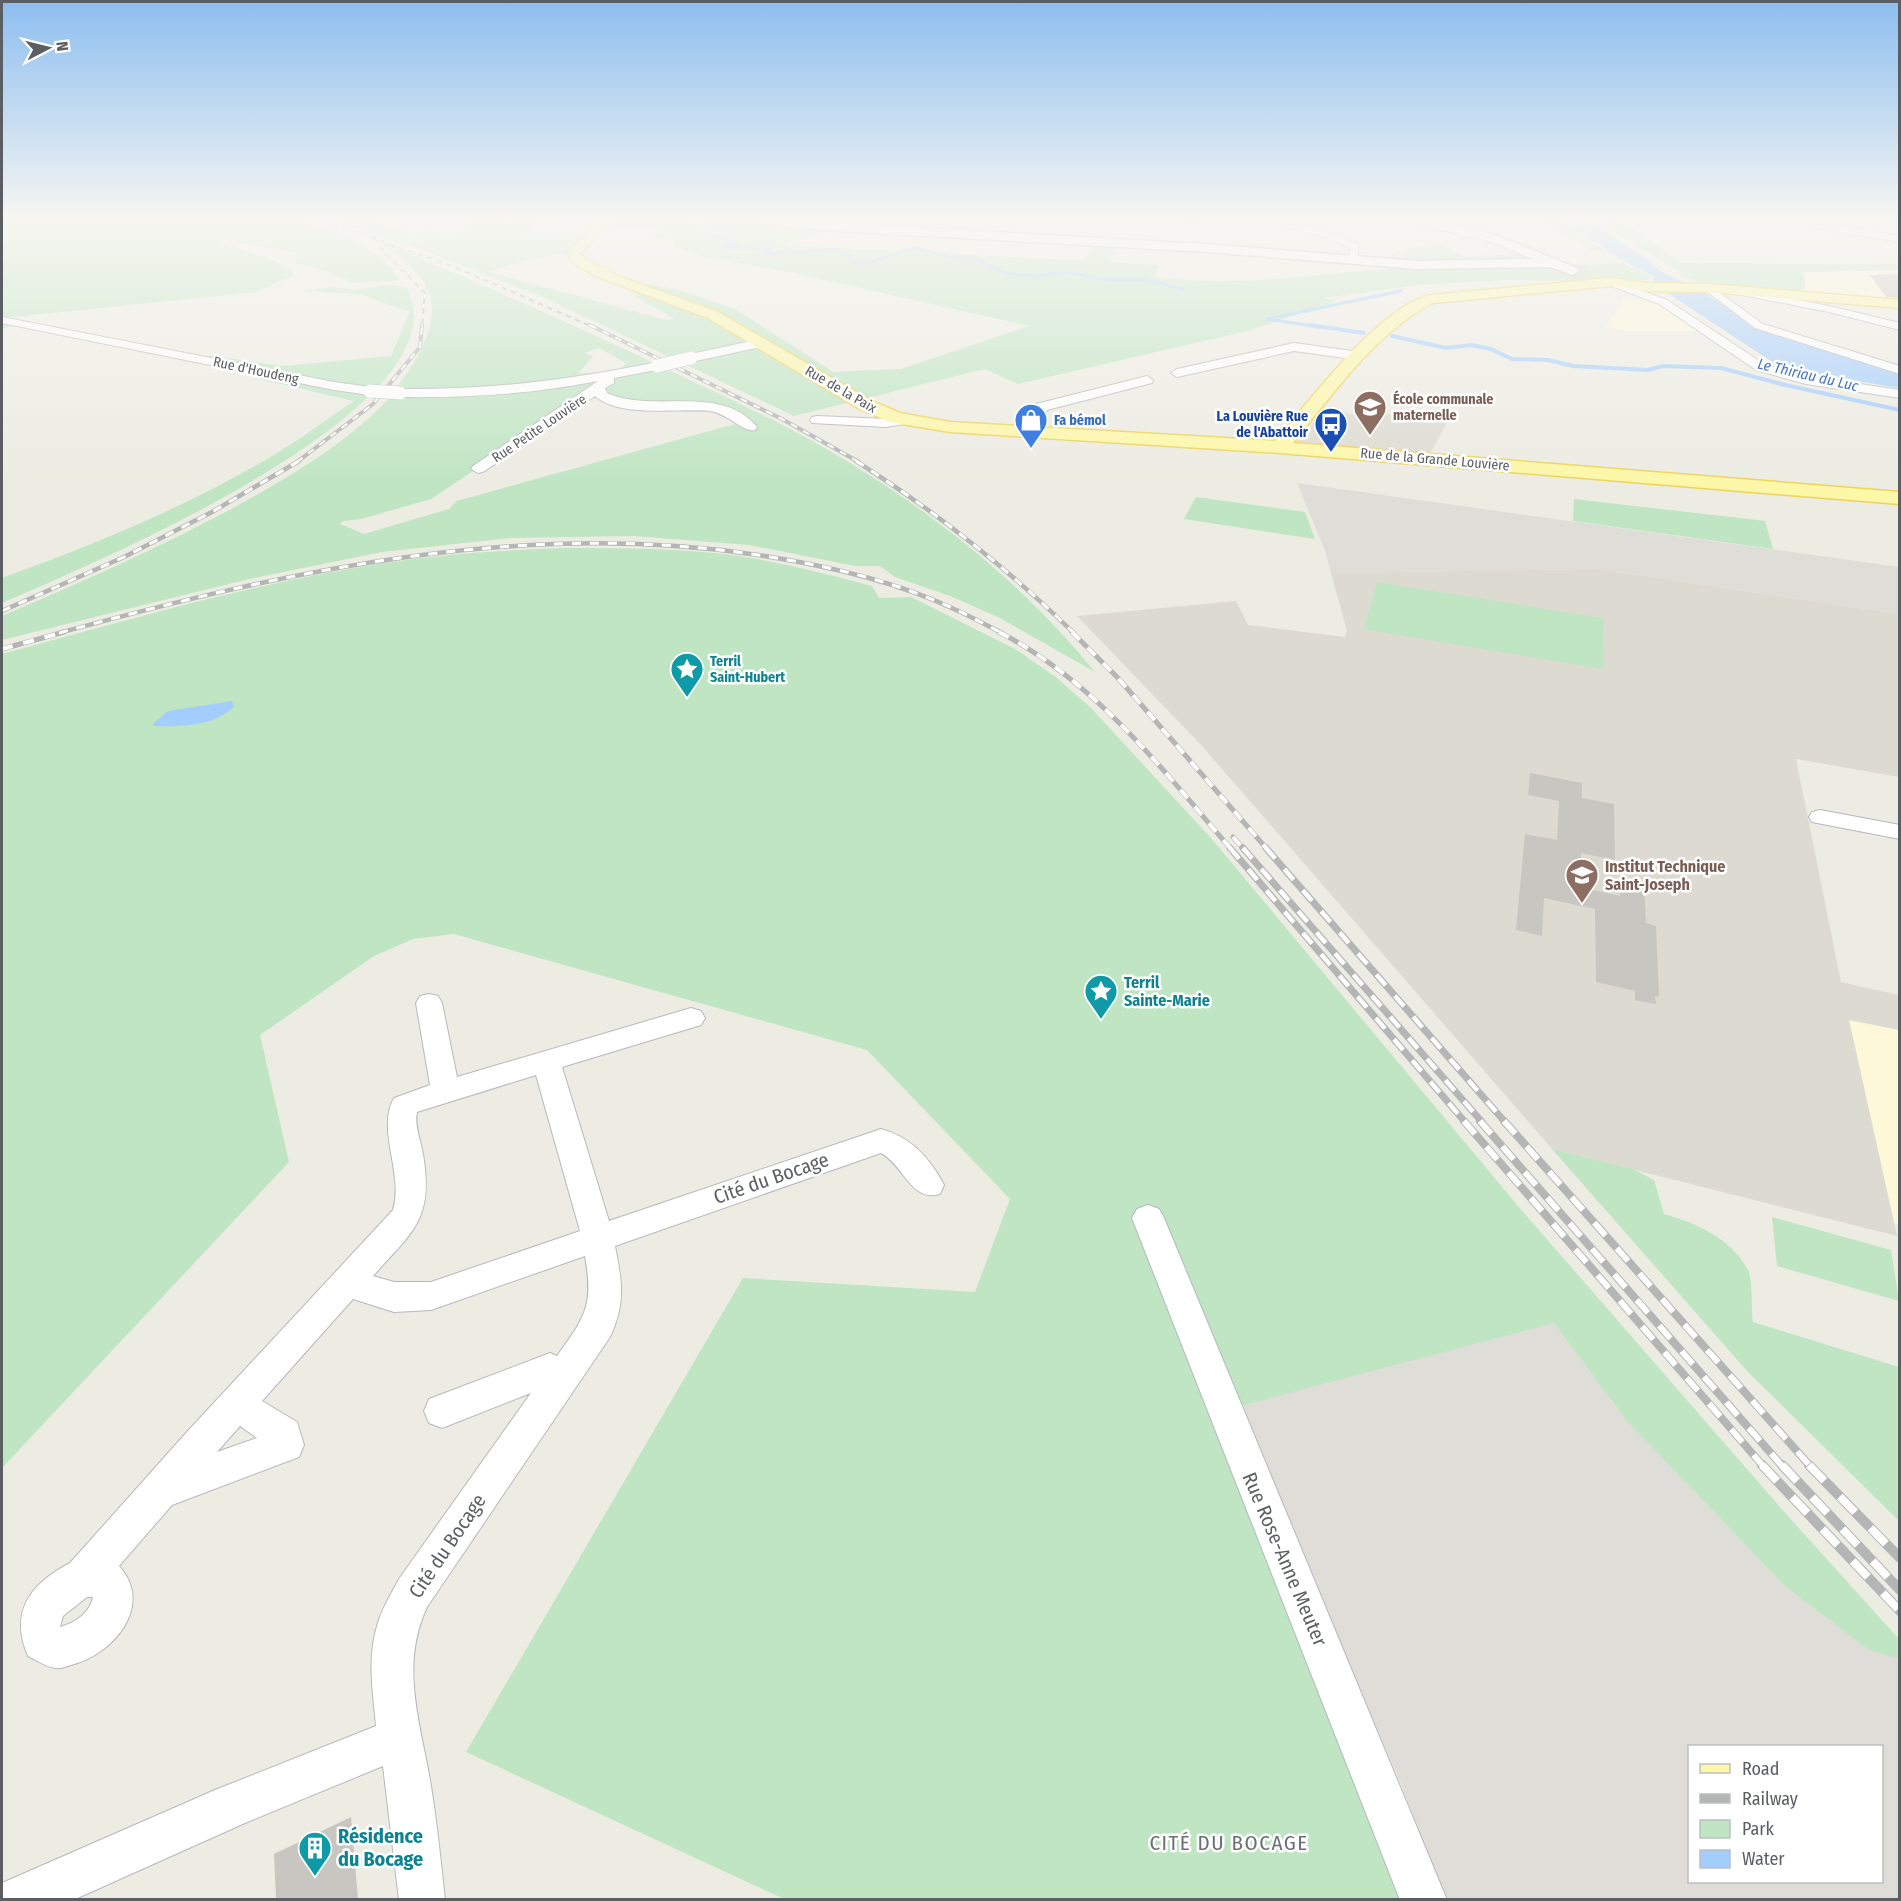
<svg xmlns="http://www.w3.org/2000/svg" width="1901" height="1901" viewBox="0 0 1901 1901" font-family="'Fira Sans Condensed',sans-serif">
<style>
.commercial{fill:#fdf8d8}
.industrial{fill:#dfddd7;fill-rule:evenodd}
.education{fill:#dddbd1}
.green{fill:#bfe5c3}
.water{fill:#a3cdfd}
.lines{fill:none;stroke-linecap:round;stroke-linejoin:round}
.stream-far1{stroke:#a3cdfd;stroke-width:3}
.stream{stroke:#a3cdfd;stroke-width:4}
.building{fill:#c8c6c0}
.tertiary-tunnel{stroke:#c8c8c3;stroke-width:14;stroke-dasharray:14 7;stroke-linecap:butt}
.minor-casing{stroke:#b5b8bd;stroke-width:2}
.tertiary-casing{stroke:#b5b8bd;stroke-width:3}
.primary-casing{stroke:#eed35b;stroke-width:3}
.minor{fill:#fff;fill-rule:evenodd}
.tertiary{fill:#fff;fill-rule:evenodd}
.primary{fill:#fdf7a8;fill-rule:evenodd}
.rail-far6-casing{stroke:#b4b5b5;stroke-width:2}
.rail-far5-casing{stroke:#b4b5b5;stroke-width:4}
.rail-far4-casing{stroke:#b4b5b5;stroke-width:4.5}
.rail-far3-casing{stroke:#b4b5b5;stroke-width:5}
.rail-far2-casing{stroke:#b4b5b5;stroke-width:7}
.rail-far1-casing{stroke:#b4b5b5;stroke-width:8}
.rail-casing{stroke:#b4b5b5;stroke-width:10}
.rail-far6{stroke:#fff;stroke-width:1.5;stroke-dasharray:5;stroke-linecap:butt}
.rail-far5{stroke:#fff;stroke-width:2;stroke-dasharray:7;stroke-linecap:butt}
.rail-far4{stroke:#fff;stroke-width:3;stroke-dasharray:9;stroke-linecap:butt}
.rail-far3{stroke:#fff;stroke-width:4;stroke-dasharray:11;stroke-linecap:butt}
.rail-far2{stroke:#fff;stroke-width:4.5;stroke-dasharray:14;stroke-linecap:butt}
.rail-far1{stroke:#fff;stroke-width:6;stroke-dasharray:17;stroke-linecap:butt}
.rail{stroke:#fff;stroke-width:8;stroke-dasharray:22;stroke-linecap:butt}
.minor-bridge-casing{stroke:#b5b8bd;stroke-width:14;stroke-linecap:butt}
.minor-bridge{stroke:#fff;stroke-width:13}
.labels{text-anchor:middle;stroke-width:5;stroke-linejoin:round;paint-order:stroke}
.far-street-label{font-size:14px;fill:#5b5e63;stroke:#fff}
.far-education-label{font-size:14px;font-weight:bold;fill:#785e54;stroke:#fff;text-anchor:start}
.far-transit-label{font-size:14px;font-weight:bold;fill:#164399;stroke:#fff;text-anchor:end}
.far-shop-label{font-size:14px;font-weight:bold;fill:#366cbe;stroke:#fff;text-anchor:start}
.far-culture-label{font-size:14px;font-weight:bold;fill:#0d838f;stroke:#fff;text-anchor:start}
.far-water-label{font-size:15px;font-style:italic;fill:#4676c0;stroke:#fff}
.education-label{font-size:16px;font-weight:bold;fill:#785e54;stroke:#fff;text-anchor:start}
.culture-label{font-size:16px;font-weight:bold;fill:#0d838f;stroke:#fff;text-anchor:start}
.near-street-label{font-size:20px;fill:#5b5e63;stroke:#fff}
.near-culture-label{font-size:20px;font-weight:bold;fill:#0d838f;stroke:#fff;text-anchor:start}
.near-neighbourhood-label{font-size:21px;letter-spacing:1.5px;fill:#6c7075;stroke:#fff}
</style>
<rect width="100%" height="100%" fill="#edece3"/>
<path class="commercial" d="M 1899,270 L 1899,304 L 1767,294 L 1805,289 L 1805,273 Z
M 1657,298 L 1705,331 L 1629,331 L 1606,327 L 1624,299 Z
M 1849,1019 L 1899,1030 L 1899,1225 L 1894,1223 Z"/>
<path class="industrial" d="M 1481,235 L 1491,237 L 1406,253 L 1398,263 L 1385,262 L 1395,251 L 1426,245 L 1415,241 L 1421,240 L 1434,244 Z
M 1297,483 L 1899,567 L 1899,614 L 1599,569 L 1331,573 L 1325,551 Z
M 1554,1323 L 1627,1421 L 1785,1586 L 1867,1649 L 1899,1659 L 1899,1899 L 1445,1899 L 1401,1784 L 1236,1406 ZM 1690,1746 L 1882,1746 L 1882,1882 L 1690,1882 Z"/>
<path class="education" d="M 1324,410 L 1370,417 L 1376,412 L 1447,423 L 1428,457 L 1296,443 Z
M 1599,569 L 1899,614 L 1899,777 L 1796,759 L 1841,982 L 1899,995 L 1899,1030 L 1849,1020 L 1897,1236 L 1552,1149 L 1202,746 L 1077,616 L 1236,601 L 1248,625 L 1345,637 L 1347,631 L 1331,573 Z"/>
<path class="green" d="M 2,219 L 299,219 C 335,234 379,245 400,280 L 356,283 L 311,266 L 297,264 L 296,253 L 225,240 L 218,242 L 284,264 L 293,271 L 292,276 L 256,292 L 12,317 L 7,320 L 21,324 L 2,329 L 2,322 L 4,321 L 2,320 Z
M 331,219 L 370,219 L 411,234 L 427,231 L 451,234 L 470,229 L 454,225 L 483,219 L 541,219 L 524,234 L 590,235 L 574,252 L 529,259 L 488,272 L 666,320 L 675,319 L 634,296 L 651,293 L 627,285 C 659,280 706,299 737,310 L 833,372 L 901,369 L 1029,326 L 790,272 L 700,256 L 674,246 L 675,242 L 644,234 L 669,233 L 656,228 L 604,227 L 611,220 L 622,219 L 763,219 L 836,227 L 781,246 L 905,251 L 916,248 L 940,253 L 1085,261 L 1094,244 L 1117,245 L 1109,262 L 1159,265 L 1154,278 C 1178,279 1203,282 1228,281 C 1285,281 1342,270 1399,269 L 1392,263 L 1398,263 L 1406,253 L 1443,246 L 1464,257 L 1529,253 L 1557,266 L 1623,263 L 1650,276 L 1648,280 L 1605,279 L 1611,282 L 1509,280 L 1418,285 L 1323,298 L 1337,301 L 1251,330 L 1018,384 L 985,369 L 794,416 L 543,297 L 417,248 Z
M 1535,219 L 1558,219 L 1605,251 L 1591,250 Z
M 1594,219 L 1619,219 L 1680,263 L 1899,264 L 1899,270 L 1804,272 L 1805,289 L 1767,294 L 1704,284 L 1679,275 L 1681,272 Z
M 385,243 C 482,284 576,326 671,371 C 705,387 739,403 773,420 C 894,482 1009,566 1095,672 L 998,617 L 950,596 L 895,577 L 880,566 L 855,566 L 749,545 L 634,536 L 510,538 L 382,552 L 249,579 L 2,640 L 2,616 C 84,581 166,545 244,502 C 296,473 351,440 391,396 C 461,394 531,395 600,381 L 585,396 L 431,499 L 361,519 L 343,521 L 340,524 L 364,534 L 449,509 L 457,501 L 742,422 L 728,412 L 633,404 L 600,393 L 626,363 L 599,348 L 585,353 L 593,356 L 579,373 L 593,373 L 594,379 L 472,393 L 396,389 C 439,330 454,287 381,244 Z
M 388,285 L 406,287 C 473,407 82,568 2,603 L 2,578 C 96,544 191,505 277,453 C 304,437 328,418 354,401 L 263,380 L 218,363 L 196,358 L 212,356 L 283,366 L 391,356 L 410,311 L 401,309 L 360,294 L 304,291 L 333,287 L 354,290 Z
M 1196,497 L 1305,512 L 1315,539 L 1184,519 Z
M 1574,499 L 1765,521 L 1773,549 L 1573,521 Z
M 565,548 C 623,548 681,548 739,556 C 784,563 828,574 872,586 L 879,598 L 911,597 L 1017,650 L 1057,678 L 1091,708 L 1211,838 L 1518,1206 L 1787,1515 L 1899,1639 L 1899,1659 L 1867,1649 L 1785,1586 L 1627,1421 L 1554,1323 L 1209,1414 L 1358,1786 L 1401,1899 L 784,1899 L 466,1752 L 743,1278 L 975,1292 L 1010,1199 L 867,1050 L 454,934 L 413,939 L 374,956 L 260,1035 L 289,1162 L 2,1468 L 2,654 C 127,620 254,583 384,563 C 444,554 504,550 565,548 Z
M 1377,582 L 1603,618 L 1604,669 L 1364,629 Z
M 1552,1149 L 1633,1169 L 1654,1180 L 1664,1214 C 1696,1223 1731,1238 1748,1270 C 1753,1280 1751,1309 1753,1322 L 1899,1367 L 1899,1521 L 1747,1371 Z
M 1772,1217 L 1891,1250 L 1899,1301 L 1777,1266 Z"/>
<path class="water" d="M 1561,219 L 1585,219 L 1650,261 L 1652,265 L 1667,275 L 1695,287 L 1757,327 L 1899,371 L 1899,388 L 1809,373 L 1777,365 L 1654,284 L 1653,276 L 1623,261 Z
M 232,701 L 234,707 C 213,726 181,727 154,726 L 153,724 L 168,711 Z"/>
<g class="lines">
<path class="stream-far1" d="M 691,219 L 709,234 L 737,243 L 720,247 L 772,249 L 763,253 L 765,254 L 837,250 L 851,256 L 852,261 L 867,263 L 916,248 L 950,257 L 979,260 L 990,267 L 1010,274 L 1040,276 L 1065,272 L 1108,280 L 1144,280 L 1183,289
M 1320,327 L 1267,319 L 1401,291"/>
<path class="stream" d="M 1310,325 L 1364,333
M 1392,336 L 1446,348 L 1471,345 L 1491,349 L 1512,359 L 1548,360 L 1573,366 L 1648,370 L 1663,366 L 1721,368 L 1785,385 L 1900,410"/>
</g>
<path class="building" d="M 1899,274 L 1899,298 L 1886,297 L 1870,275 Z
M 1530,773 L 1582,783 L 1582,798 L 1614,804 L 1615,860 L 1581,853 L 1580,887 L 1620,896 L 1619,883 L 1644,888 L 1646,923 L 1656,926 L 1659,997 L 1655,996 L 1656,1004 L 1635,1000 L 1635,991 L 1596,982 L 1595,909 L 1544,898 L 1542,936 L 1516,930 L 1525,834 L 1557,840 L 1559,801 L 1528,795 Z
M 351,1817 L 358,1899 L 276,1899 L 274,1854 Z"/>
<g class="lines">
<path class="tertiary-tunnel" d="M 1572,271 L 1584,274"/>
<defs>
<path id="minor" d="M 881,219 L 893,219 L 864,231 L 856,229 Z
M 1157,219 C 1214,214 1308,217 1358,245 L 1358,260 L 1349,262 L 1350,248 C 1299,219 1220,224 1162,222 Z
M 1773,219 L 1792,219 L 1900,236 L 1900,242 L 1778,222 Z
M 1611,279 L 1667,300 L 1764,364 L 1807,376 L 1900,390 L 1900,398 L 1806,384 L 1756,370 L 1659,304 L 1607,284 L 1606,282 Z
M 1709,285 L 1763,324 L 1900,366 L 1900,374 L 1755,328 L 1705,290 L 1704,288 Z
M 1731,287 L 1829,306 L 1900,323 L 1900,330 L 1829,312 L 1727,292 L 1727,288 Z
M 2,317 L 334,382 L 370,387 L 376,391 L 370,395 L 334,390 L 2,323 Z
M 761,339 L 765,340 L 765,346 L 691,362 L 685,358 L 691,354 Z
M 1294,343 L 1360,352 L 1366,356 L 1360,360 L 1294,351 L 1177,377 L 1171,373 L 1177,369 Z
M 657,362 L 661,363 L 663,366 L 661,369 L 614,378 L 614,383 L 605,388 L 607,393 C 653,414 721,383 757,427 L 755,430 C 743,433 728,413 709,411 C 678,408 619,418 595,396 L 483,472 L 478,473 L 471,469 L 473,466 L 598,381 C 533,394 467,398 400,397 L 393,393 L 400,389 C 487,390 572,380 657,362 Z
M 1147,376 L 1153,380 L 1152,383 L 1047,410 L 1035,435 L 1030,436 L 1023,432 L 1036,404 Z
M 817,416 L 886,419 L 905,416 L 912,420 L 910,423 L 886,427 L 812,423 L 810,420 L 812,417 Z
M 1820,810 L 1900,825 L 1900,839 L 1812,822 L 1809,817 L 1812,812 Z
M 429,994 L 438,996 L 442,1003 L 457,1077 L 691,1008 L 701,1011 L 705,1018 L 701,1025 L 562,1067 L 609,1221 L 881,1129 C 911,1137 930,1158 944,1185 L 940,1194 C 911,1203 904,1165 881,1153 L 615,1246 C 622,1281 626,1303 610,1337 L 427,1607 C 399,1667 421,1724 431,1786 C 437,1823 441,1862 445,1900 L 399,1900 L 383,1766 L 245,1823 L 73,1900 L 2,1900 L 2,1883 L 215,1790 L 376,1726 C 373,1692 367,1659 377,1626 C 381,1610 391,1594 399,1579 L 531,1393 L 442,1428 L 429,1423 L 424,1411 L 429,1399 L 550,1353 L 557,1356 C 585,1317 594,1306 585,1256 L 431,1310 L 394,1312 L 353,1299 L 262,1401 L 297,1422 L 304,1445 L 299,1457 L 172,1505 L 119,1566 C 155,1605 113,1655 71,1665 C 67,1666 61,1669 57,1668 C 48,1668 36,1660 28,1656 C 9,1612 30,1584 70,1563 L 186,1433 L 393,1210 C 404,1173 376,1130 394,1098 L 430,1085 L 416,1003 L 420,996 ZM 536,1075 L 580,1231 L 431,1282 L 394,1282 L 373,1276 C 413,1231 434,1220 423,1154 C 421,1142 414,1125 417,1112 ZM 240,1426 L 257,1438 L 217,1452 ZM 87,1597 L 93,1597 C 90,1613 75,1623 60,1627 L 63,1616 Z
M 1148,1205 L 1159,1209 L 1164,1218 L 1447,1900 L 1400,1900 L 1132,1218 L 1137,1209 Z"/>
<path id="tertiary" d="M 757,219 L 792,219 L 836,223 L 1206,244 L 1417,261 L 1533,259 L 1487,240 L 1409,223 L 1403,219 C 1457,214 1527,248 1577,268 L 1579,271 L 1572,275 L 1551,267 L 1417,269 L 1206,252 L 836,231 L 763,223 Z"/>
<path id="primary" d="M 601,219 L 613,219 L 580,253 L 587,260 L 621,277 L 718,312 L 870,400 L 900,413 L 950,422 L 1275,441 C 1310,401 1379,307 1430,295 L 1611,278 L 1646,283 L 1709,284 L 1900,300 L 1900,308 L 1709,292 L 1646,291 L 1611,286 L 1433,303 C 1375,333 1334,393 1293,443 L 1900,492 L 1900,504 L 1280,453 L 950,432 L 890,422 L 858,408 L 708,318 L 593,275 L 578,266 L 567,254 Z"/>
</defs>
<use href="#minor" class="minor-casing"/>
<use href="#tertiary" class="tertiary-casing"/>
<use href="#primary" class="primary-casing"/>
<use href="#minor" class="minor"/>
<use href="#tertiary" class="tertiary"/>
<use href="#primary" class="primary"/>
<defs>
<path id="rail-far6" d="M 319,219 L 450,265 L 593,327
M 376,244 L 425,293 L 422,327"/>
<path id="rail-far5" d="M 590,325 L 782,419 L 859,462
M 297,462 L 373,404 L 420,347 L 422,325"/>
<path id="rail-far4" d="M 856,461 C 935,511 1007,568 1074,633
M 2,611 L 124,557 L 212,512 L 299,461
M 59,633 C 287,571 521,519 758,555 C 824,565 893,580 954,609 C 970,616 986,625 1002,633"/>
<path id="rail-far3" d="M 999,632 C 1096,682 1161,768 1231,849
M 1072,632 L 1118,678 L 1267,849
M 2,649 L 64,632
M 1233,837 L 1244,849"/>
<path id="rail-far2" d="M 1230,848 L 1465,1122
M 1243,848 L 1482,1122
M 1266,848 L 1505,1122"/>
<path id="rail-far1" d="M 1464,1121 L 1764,1467
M 1480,1121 L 1783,1467
M 1504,1121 L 1811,1467"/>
<path id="rail" d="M 1762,1465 L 1900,1611
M 1782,1465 L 1900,1590
M 1809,1465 L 1900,1558"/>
</defs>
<use href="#rail-far6" class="rail-far6-casing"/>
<use href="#rail-far5" class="rail-far5-casing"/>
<use href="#rail-far4" class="rail-far4-casing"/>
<use href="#rail-far3" class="rail-far3-casing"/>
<use href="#rail-far2" class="rail-far2-casing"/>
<use href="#rail-far1" class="rail-far1-casing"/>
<use href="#rail" class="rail-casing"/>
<use href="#rail-far6" class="rail-far6"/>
<use href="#rail-far5" class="rail-far5"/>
<use href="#rail-far4" class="rail-far4"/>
<use href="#rail-far3" class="rail-far3"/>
<use href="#rail-far2" class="rail-far2"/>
<use href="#rail-far1" class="rail-far1"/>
<use href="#rail" class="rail"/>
<defs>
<path id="minor-bridge" d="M 657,366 L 691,358
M 370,391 L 400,393"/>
</defs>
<use href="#minor-bridge" class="minor-bridge-casing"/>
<use href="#minor-bridge" class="minor-bridge"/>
</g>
<linearGradient id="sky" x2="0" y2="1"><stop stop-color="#8cbef0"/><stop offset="0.45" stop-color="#f7f6f2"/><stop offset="1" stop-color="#f7f6f2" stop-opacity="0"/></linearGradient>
<rect width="1901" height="485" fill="url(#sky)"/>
<defs>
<symbol id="school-pin" viewBox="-11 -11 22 30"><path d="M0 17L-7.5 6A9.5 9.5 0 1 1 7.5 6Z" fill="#8d6e63" stroke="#fff"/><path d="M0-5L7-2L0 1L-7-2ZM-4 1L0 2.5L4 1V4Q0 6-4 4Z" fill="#fff"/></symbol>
<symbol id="shop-pin" viewBox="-11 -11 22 30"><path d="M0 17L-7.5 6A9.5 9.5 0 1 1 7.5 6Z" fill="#3f7fe0" stroke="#fff"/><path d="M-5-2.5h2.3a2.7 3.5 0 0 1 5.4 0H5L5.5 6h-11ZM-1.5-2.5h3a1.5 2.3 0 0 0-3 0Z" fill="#fff"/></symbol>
<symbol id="bus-pin" viewBox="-11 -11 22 30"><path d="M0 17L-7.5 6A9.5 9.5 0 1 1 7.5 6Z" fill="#1a4fb4" stroke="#fff"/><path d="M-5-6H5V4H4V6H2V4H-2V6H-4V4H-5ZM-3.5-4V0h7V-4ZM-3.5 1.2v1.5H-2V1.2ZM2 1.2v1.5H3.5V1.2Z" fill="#fff"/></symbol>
<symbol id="sight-pin" viewBox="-11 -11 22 30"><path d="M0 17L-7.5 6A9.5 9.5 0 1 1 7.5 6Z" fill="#0f9aa8" stroke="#fff"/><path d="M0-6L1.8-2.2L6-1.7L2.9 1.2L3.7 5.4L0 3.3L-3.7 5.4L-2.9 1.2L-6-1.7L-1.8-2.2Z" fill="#fff"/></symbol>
<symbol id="building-pin" viewBox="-11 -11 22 30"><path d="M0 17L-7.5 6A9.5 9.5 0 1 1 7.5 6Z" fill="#0f9aa8" stroke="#fff"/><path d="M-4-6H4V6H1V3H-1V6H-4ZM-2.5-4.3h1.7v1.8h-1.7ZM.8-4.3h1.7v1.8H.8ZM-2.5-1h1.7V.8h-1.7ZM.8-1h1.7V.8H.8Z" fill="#fff"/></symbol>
</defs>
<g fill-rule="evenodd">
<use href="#school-pin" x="1351" y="388" width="38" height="52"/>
<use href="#shop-pin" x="1012" y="401" width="38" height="52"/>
<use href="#bus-pin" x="1312" y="405" width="38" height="52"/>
<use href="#sight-pin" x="668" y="650" width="38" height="52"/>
<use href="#school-pin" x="1563" y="856" width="38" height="52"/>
<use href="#sight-pin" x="1082" y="972" width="38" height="52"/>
<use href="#building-pin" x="296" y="1829" width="38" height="52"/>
</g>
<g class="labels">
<g class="far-street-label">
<text transform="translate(256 370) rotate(12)" y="5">Rue d'Houdeng</text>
<text transform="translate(841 389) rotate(30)" y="5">Rue de la Paix</text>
<text transform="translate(539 428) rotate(-34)" y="5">Rue Petite Louvière</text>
<text transform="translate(1435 459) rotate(5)" y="5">Rue de la Grande Louvière</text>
</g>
<g class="far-education-label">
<text x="1393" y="404">École communale<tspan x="1393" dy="16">maternelle</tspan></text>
</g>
<g class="far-transit-label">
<text x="1308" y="421">La Louvière Rue<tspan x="1308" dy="16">de l'Abattoir</tspan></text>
</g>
<g class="far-shop-label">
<text x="1054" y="425">Fa bémol</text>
</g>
<g class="far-culture-label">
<text x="710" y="666">Terril<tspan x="710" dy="16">Saint-Hubert</tspan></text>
</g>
<g class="far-water-label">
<text transform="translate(1808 375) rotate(13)" y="5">Le Thiriau du Luc</text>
</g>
<g class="education-label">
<text x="1605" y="872">Institut Technique<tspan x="1605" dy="18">Saint-Joseph</tspan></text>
</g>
<g class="culture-label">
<text x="1124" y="988">Terril<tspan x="1124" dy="18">Sainte-Marie</tspan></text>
</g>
<g class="near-street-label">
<text transform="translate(771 1178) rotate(-19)" y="7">Cité du Bocage</text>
<text transform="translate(447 1546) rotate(-56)" y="7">Cité du Bocage</text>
<text transform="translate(1285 1559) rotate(67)" y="7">Rue Rose-Anne Meuter</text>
</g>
<g class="near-culture-label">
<text x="338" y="1843">Résidence<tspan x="338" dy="23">du Bocage</tspan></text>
</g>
<g class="near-neighbourhood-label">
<text x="1229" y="1850">CITÉ DU BOCAGE</text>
</g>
</g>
<rect width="1901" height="1901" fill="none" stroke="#5b5e63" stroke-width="6"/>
<rect x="1688" y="1745" width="195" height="138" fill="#ffffff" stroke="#bdbfc1" stroke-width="1.5"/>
<rect x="1700" y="1764" width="30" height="9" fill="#fdf7a8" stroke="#bdbfc1" stroke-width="1.5"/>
<text x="1742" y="1775" font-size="18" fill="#5b5e63">Road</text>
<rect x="1700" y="1794" width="30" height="9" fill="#b4b5b5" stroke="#bdbfc1" stroke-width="1.5"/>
<text x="1742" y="1805" font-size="18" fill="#5b5e63">Railway</text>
<rect x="1700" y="1820" width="30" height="18" fill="#bfe5c3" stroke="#bdbfc1" stroke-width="1.5"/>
<text x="1742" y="1835" font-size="18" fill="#5b5e63">Park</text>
<rect x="1700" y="1850" width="30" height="18" fill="#a3cdfd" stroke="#bdbfc1" stroke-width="1.5"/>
<text x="1742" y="1865" font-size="18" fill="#5b5e63">Water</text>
<g transform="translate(48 48) rotate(83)" stroke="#ffffff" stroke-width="4.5" paint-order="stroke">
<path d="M0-4.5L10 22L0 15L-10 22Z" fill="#5b5e63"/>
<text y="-9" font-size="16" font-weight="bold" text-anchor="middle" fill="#5b5e63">N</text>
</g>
</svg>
